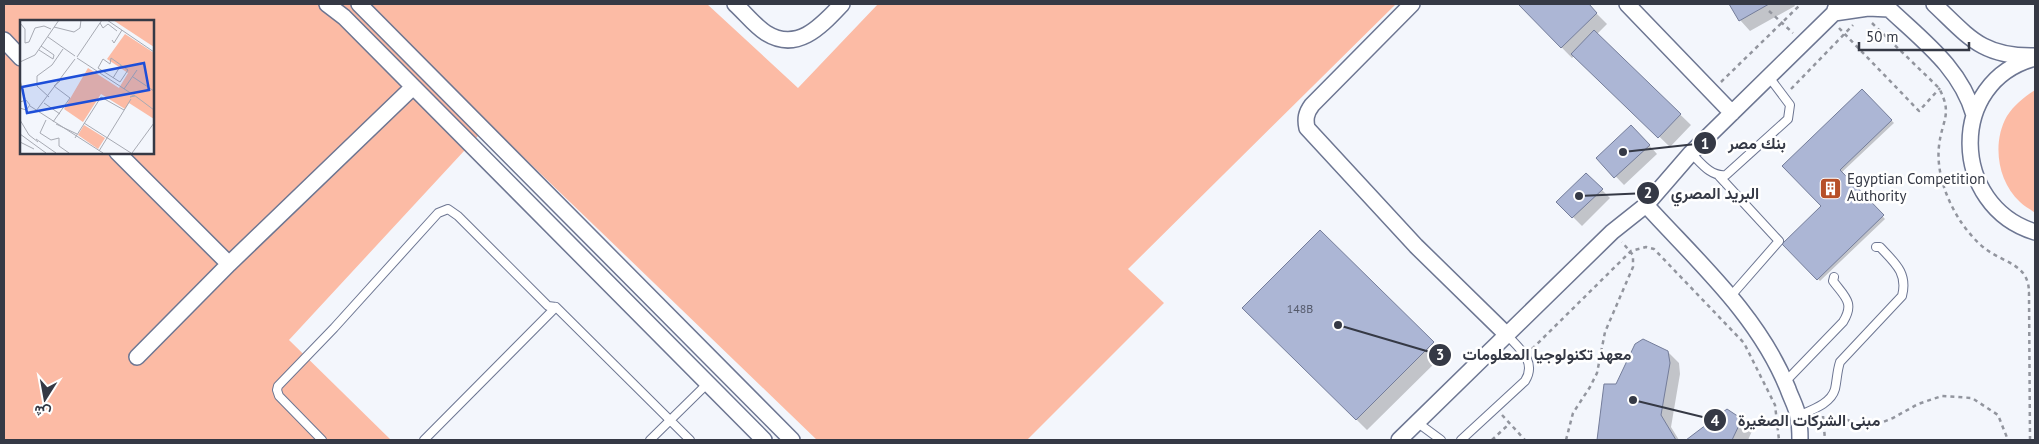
<svg xmlns="http://www.w3.org/2000/svg" width="2039" height="444" viewBox="0 0 2039 444" font-family="'PT Sans',Vazirmatn,sans-serif">
<style>
.green{fill:#fcbba5;fill-rule:evenodd}
.shadow{fill:#0003}
.building{fill:#acb6d5;stroke:#747d9a}
.lines{fill:none;stroke-linecap:round;stroke-linejoin:round}
.lane-casing{stroke:#6d7692;stroke-width:10}
.street-casing{stroke:#6d7692;stroke-width:18}
.path{stroke:#92959e;stroke-width:2.5;stroke-dasharray:4 4;stroke-linecap:butt}
.lane{stroke:#fff;stroke-width:8}
.street{stroke:#fff;stroke-width:15}
.labels{text-anchor:middle;stroke-width:5;stroke-linejoin:round;paint-order:stroke}
.number-label{font-size:12px;fill:#535869}
.poi-label{font-size:15px;fill:#353945;stroke:#fff;text-anchor:start}
.inset-road{fill:none;stroke:#a7aab3;stroke-width:1}
.view{fill:#1d4ed8;fill-opacity:0.15;stroke:#1d4ed8;stroke-width:2.5}
.inset-edge{fill:none;stroke:#353945;stroke-width:2.5}
.leader{fill:none;stroke:#353945;stroke-width:2}
.callout-dot{fill:#353945;stroke:#fff;stroke-width:2}
.mark-label{font-size:15px;text-anchor:middle;font-weight:bold;fill:#fff}
.callout-label{font-size:16px;text-anchor:middle;font-weight:bold;fill:#353945;stroke:#fff;stroke-width:5;stroke-linejoin:round;paint-order:stroke}
</style>
<rect width="100%" height="100%" fill="#f3f6fc"/>
<path class="green" d="M 4,4 L 707,4 L 798,88 L 878,4 L 1396,4 L 1128,269 L 1164,303 L 1027,440 L 817,440 L 489,124 L 289,340 L 391,440 L 4,440 ZM 21,21 L 152,21 L 152,152 L 21,152 Z
M 2035,90 L 2035,213 C 2030,209 2024,206 2020,202 C 1997,181 1992,142 2007,116 C 2014,105 2024,97 2035,90 Z"/>
<path class="shadow" d="M 1519,4 L 1587,4 L 1607,24 L 1597,34 L 1691,125 L 1670,147 L 1575,55 L 1572,58 Z
M 1730,4 L 1794,4 L 1795,6 L 1750,31 L 1740,20 Z
M 1862,90 L 1894,123 L 1841,173 L 1885,219 L 1820,281 L 1784,244 L 1823,206 Z
M 1640,135 L 1657,154 L 1624,185 L 1598,158 Z
M 1586,174 L 1610,198 L 1582,226 L 1558,202 Z
M 1320,232 L 1444,354 L 1367,430 L 1244,308 Z
M 1668,352 L 1679,363 L 1680,374 L 1671,427 L 1679,440 L 1598,440 L 1605,385 L 1617,386 Z
M 1727,411 L 1742,420 L 1752,431 L 1748,440 L 1688,440 Z"/>
<path class="building" d="M 1518,4 L 1589,4 L 1597,13 L 1561,48 Z
M 1729,4 L 1769,4 L 1739,21 Z
M 1594,30 L 1681,114 L 1658,138 L 1571,54 Z
M 1862,89 L 1892,120 L 1840,170 L 1884,215 L 1817,280 L 1782,244 L 1821,206 L 1782,166 Z
M 1631,125 L 1650,145 L 1614,178 L 1596,158 Z
M 1586,173 L 1603,189 L 1572,218 L 1556,202 Z
M 1320,230 L 1434,342 L 1356,420 L 1242,308 Z
M 1643,339 L 1668,351 L 1670,363 L 1661,415 L 1676,440 L 1597,440 L 1604,384 L 1616,384 L 1635,344 Z
M 1727,409 L 1742,419 L 1732,440 L 1686,440 Z"/>
<g class="lines">
<defs>
<path id="lane" d="M 1691,153 C 1701,163 1711,177 1726,175 L 1788,119 L 1790,105 L 1769,77
M 1719,176 L 1779,241 L 1730,297
M 1785,382 L 1843,322 C 1855,303 1845,297 1833,281 L 1834,277
M 1798,416 C 1811,410 1831,404 1835,389 C 1837,380 1837,371 1840,362 L 1902,296 C 1908,273 1895,263 1880,247 L 1876,247
M 1418,423 L 1441,440
M 322,440 L 279,396 L 277,390 L 278,386 L 334,328 L 438,213 L 448,209 L 458,216 L 548,306 L 556,307 L 690,440
M 424,440 L 556,307
M 650,440 L 707,384
M 1461,440 L 1525,381 C 1537,362 1520,349 1507,335"/>
<path id="street" d="M 327,4 L 344,17 L 764,440
M 359,4 L 792,440
M 735,4 C 745,13 755,26 766,33 C 798,53 822,25 842,4
M 1412,4 L 1312,105 C 1306,113 1305,119 1307,128 L 1416,246 L 1507,335
M 1627,4 L 1732,113
M 1884,4 C 1919,38 1960,66 1974,115
M 1934,4 C 1969,37 1982,57 2034,56
M 1834,13 L 1868,8 L 1889,9
M 4,40 L 21,58
M 2035,58 C 1947,81 1950,206 2035,232
M 117,152 L 229,264
M 1646,205 C 1698,262 1759,316 1788,389 C 1791,398 1797,408 1798,417 C 1800,425 1800,433 1800,440
M 137,357 L 229,264 L 413,87
M 1399,440 L 1612,232 L 1646,205 L 1691,153 L 1834,13 L 1837,4"/>
</defs>
<use href="#lane" class="lane-casing"/>
<use href="#street" class="street-casing"/>
<path class="path" d="M 1769,11 L 1793,33
M 1872,23 L 1939,88 C 1953,115 1942,119 1939,146 C 1936,172 1947,201 1961,222 C 1967,231 1978,244 1987,250 C 2007,264 2029,265 2029,293
M 1839,28 L 1919,111 L 1940,88
M 1721,82 L 1801,4
M 1791,89 L 1853,25
M 1532,349 L 1631,251 L 1646,247 L 1654,249 L 1744,343 L 1775,405 L 1779,440
M 1502,415 L 1525,440
M 1823,416 L 1825,440
M 1823,423 L 1843,418 L 1859,425 L 1873,426 L 1893,418 L 1918,404 L 1942,396 L 1972,398 L 1998,415 L 2008,440
M 1492,440 L 1509,424
M 1566,440 L 1573,413 L 1590,387 L 1597,373 L 1605,332 L 1633,267 L 1633,255 L 1622,242
M 2030,440 L 2029,293 L 2035,293"/>
<use href="#lane" class="lane"/>
<use href="#street" class="street"/>
</g>
<defs>
<symbol id="building-square" viewBox="-11 -11 22 22"><rect x="-9" y="-9" width="18" height="18" rx="4" fill="#b75029" stroke="#fff"/><path d="M-4-6H4V6H1V3H-1V6H-4ZM-2.5-4.3h1.7v1.8h-1.7ZM.8-4.3h1.7v1.8H.8ZM-2.5-1h1.7V.8h-1.7ZM.8-1h1.7V.8H.8Z" fill="#fff"/></symbol>
</defs>
<g fill-rule="evenodd">
<use href="#building-square" x="1818" y="176" width="25" height="25"/>
</g>
<g class="labels">
<g class="number-label">
<text x="1300" y="313">148B</text>
</g>
<g class="poi-label">
<text x="1847" y="184">Egyptian Competition<tspan x="1847" dy="17">Authority</tspan></text>
</g>
</g>
<g transform="translate(20 20)">
<rect width="134" height="134" fill="#f3f6fc"/>
<path d="M 93,0 L 134,0 L 134,27 ZM 105,14 L 134,33 L 134,99 L 109,83 L 105,89 L 81,74 L 63,102 L 44,89 L 68,48 L 99,68 L 108,53 L 87,39 ZM 64,105 L 85,118 L 78,129 L 58,115 Z" fill="#fcbba5"/>
<path class="inset-road" d="M 87,0 L 134,32M 0,3 L 5,9 L 5,23 L 9,22 L 15,8 L 24,6 L 31,9M 80,3 L 83,8 L 88,4 L 97,11M 34,7 L 54,12 L 60,8 L 61,0M 28,17 L 55,36M 92,20 L 94,23 L 102,10M 19,30 L 33,39 L 34,35 L 21,26M 57,37 L 82,0M 57,38 L 112,74M 91,38 L 108,50 L 100,62 L 78,48 L 83,39 L 90,44 ZM 0,42 L 15,35 L 39,0M 113,57 L 134,71M 93,58 L 101,45M 0,60 L 5,79M 104,69 L 117,50M 115,76 L 110,77 L 114,75 L 134,90M 29,77 L 17,66 L 17,56 L 32,45 L 43,29M 0,82 L 6,80 L 10,85 L 6,90 L 0,88M 24,83 L 40,94M 10,86 L 83,133M 16,91 L 55,39M 0,100 L 9,115 L 18,122M 26,100 L 20,113 L 31,120 L 39,118 L 39,126 L 49,133M 33,102 L 50,78 L 34,66 L 40,61M 64,103 L 111,133M 36,104 L 57,114M 0,114 L 26,133M 55,118 L 81,77 L 104,90M 16,119 L 36,133M 0,122 L 14,129M 79,131 L 111,79M 112,133 L 134,103"/>
<path class="view" d="M 124,43 L 129,70 L 7,93 L 2,67 Z"/>
<rect width="134" height="134" class="inset-edge"/>
</g>
<path class="leader" d="M1623 152L1705 143M1579 196L1648 193M1338 325L1440 355M1633 400L1715 420"/>
<g class="callout-dot">
<circle cx="1623" cy="152" r="5"/>
<circle cx="1579" cy="196" r="5"/>
<circle cx="1338" cy="325" r="5"/>
<circle cx="1633" cy="400" r="5"/>
<circle cx="1705" cy="143" r="12"/>
<circle cx="1648" cy="193" r="12"/>
<circle cx="1440" cy="355" r="12"/>
<circle cx="1715" cy="420" r="12"/>
</g>
<g class="mark-label">
<text x="1705" y="149">1</text>
<text x="1648" y="198">2</text>
<text x="1440" y="360">3</text>
<text x="1715" y="426">4</text>
</g>
<g class="callout-label">
<text x="1757" y="149">بنك مصر</text>
<text x="1715" y="199">البريد المصري</text>
<text x="1547" y="360">معهد تكنولوجيا المعلومات</text>
<text x="1809" y="426">مبنى الشركات الصغيرة</text>
</g>
<rect width="2039" height="444" fill="none" stroke="#353945" stroke-width="10"/>
<g transform="translate(45 399) rotate(191)" stroke="#ffffff" stroke-width="4" paint-order="stroke">
<path d="M0-4L9 19L0 12L-9 19Z" fill="#353945"/>
<text y="-8" font-size="14" font-weight="bold" text-anchor="middle" fill="#353945">ش</text>
</g>
<path d="M1859 42v8h110v-8" fill="none" stroke="#353945" stroke-width="2.5"/>
<text x="1866" y="42" font-size="15" fill="#353945" stroke="#ffffff" stroke-width="4" paint-order="stroke">50 m</text>
</svg>
